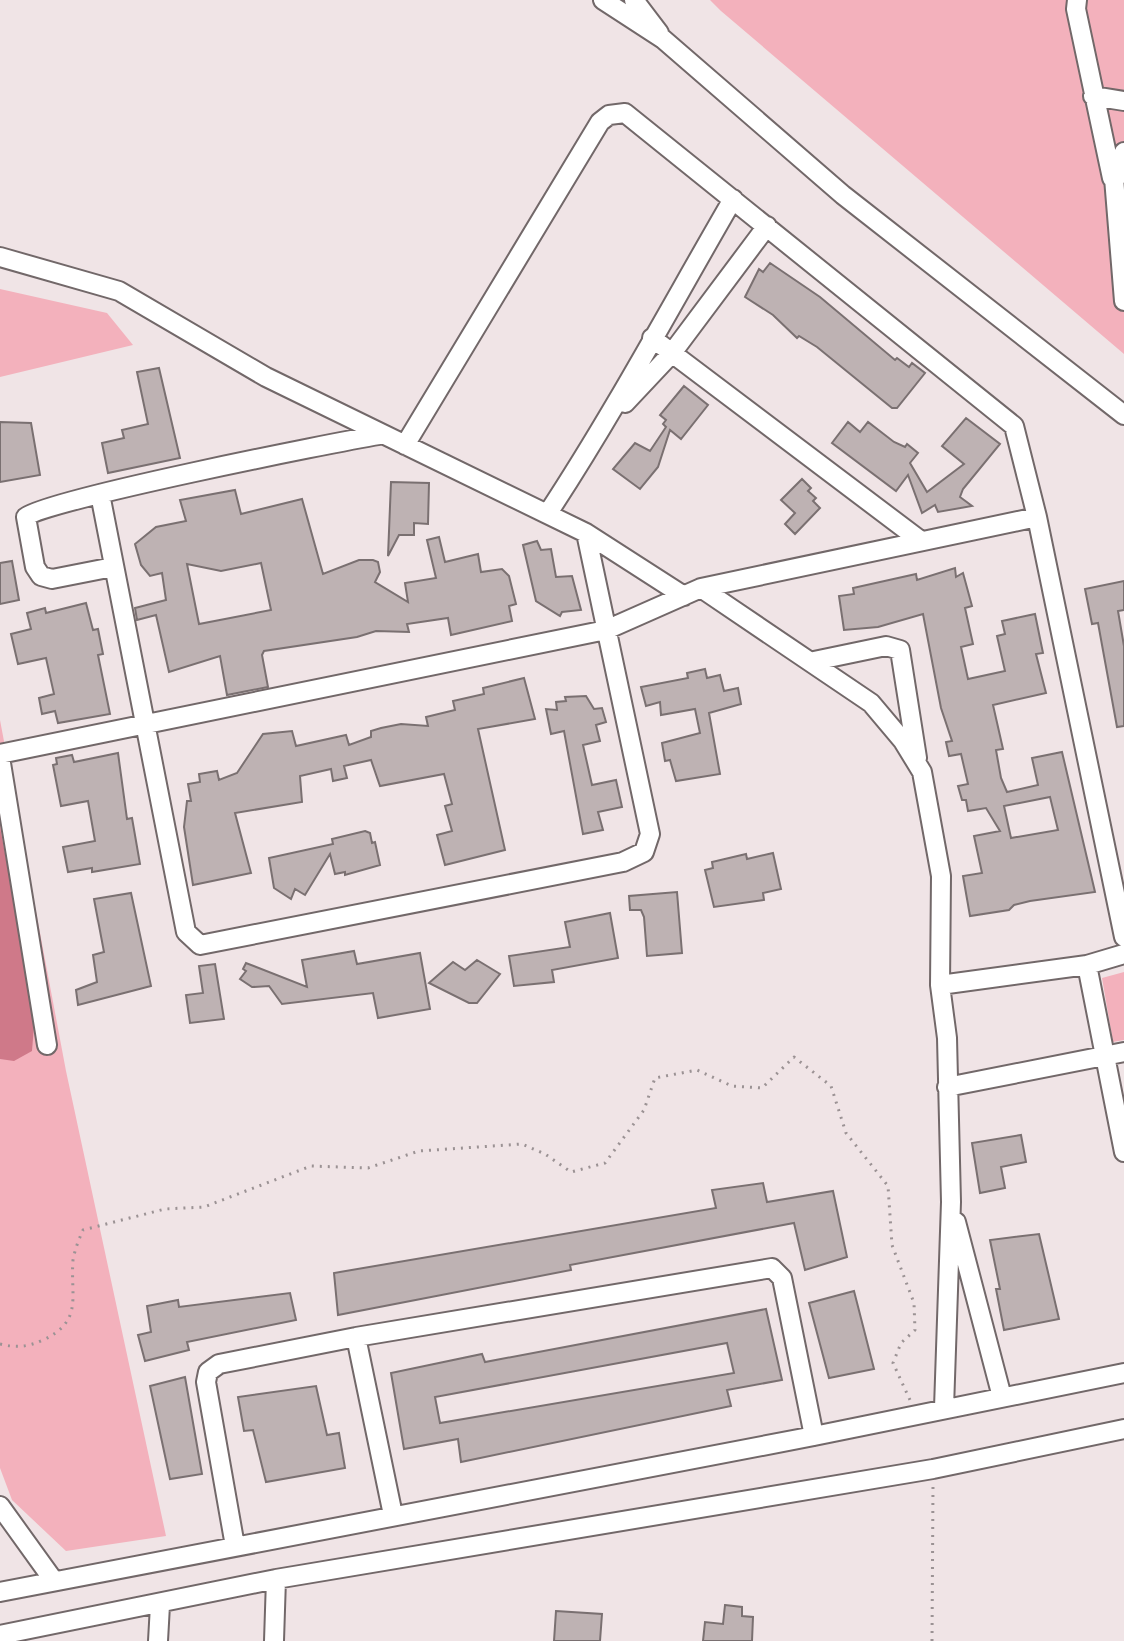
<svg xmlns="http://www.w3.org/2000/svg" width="1124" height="1641" viewBox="0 0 1124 1641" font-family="Karla,sans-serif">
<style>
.green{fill:#f3b1bc}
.water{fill:#cf7989}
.building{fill:#beb2b3;stroke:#7a7071;stroke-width:2;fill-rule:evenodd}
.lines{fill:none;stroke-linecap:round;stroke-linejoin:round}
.minor-casing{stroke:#726869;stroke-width:22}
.path{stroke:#9b9294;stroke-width:3;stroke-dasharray:2 6;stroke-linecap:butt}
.minor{stroke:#fff;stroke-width:18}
</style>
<rect width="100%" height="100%" fill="#f0e4e6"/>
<path class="green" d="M 710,0 L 1124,0 L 1124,354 L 721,11 Z
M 0,289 L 107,313 L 133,345 L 0,377 Z
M 0,720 L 66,1071 L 166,1536 L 66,1551 L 12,1500 L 0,1468 Z
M 1124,972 L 1124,1040 L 1113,1042 L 1102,978 Z"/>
<path class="water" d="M 0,827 L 35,1013 L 32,1051 L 14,1061 L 0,1059 Z"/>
<path class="building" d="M 770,263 L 820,297 L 895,360 L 897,358 L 909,367 L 912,363 L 925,373 L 897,408 L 892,408 L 817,347 L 799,336 L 797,338 L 773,315 L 745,297 L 759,269 L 763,272 Z
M 159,368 L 180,458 L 108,473 L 102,443 L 124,438 L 122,430 L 148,424 L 137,372 Z
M 684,386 L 708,405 L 681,439 L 670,430 L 658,467 L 640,489 L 613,469 L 635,443 L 650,451 L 666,427 L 663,424 L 666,420 L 660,415 Z
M 966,418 L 1000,444 L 963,489 L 960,497 L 972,506 L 938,512 L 935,505 L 922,513 L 908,475 L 896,491 L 832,443 L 848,422 L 860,432 L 868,422 L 894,442 L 905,447 L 907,444 L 918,453 L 910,463 L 927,492 L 964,464 L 942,446 Z
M 0,422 L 31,423 L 40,475 L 0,482 Z
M 802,479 L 811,488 L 808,491 L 816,498 L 813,501 L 820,508 L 795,534 L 785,524 L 795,513 L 781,500 Z
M 391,482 L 429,483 L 428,524 L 414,523 L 414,535 L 399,535 L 388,556 Z
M 235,490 L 241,514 L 302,499 L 323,574 L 359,560 L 373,560 L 378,562 L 380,572 L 375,582 L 408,602 L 405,583 L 436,578 L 427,540 L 439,537 L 445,562 L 478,554 L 481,572 L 502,569 L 509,576 L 516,604 L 509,606 L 512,621 L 451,635 L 448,618 L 407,624 L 409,632 L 376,631 L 357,637 L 264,651 L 262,655 L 268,687 L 227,695 L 220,656 L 169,672 L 156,615 L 137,620 L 135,608 L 166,600 L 162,573 L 150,576 L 141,565 L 135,544 L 156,527 L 186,521 L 180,500 ZM 261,563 L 271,610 L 199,624 L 187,564 L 221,571 Z
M 537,541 L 541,550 L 551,549 L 556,577 L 572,576 L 581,610 L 562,612 L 560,616 L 536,601 L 523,545 Z
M 12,561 L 19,600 L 0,604 L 0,563 Z
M 955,568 L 956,577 L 963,573 L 972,606 L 965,608 L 973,644 L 961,647 L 968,679 L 1005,671 L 997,636 L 1005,634 L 1002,621 L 1035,614 L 1043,653 L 1036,654 L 1046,693 L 993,705 L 1003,749 L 996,750 L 1001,778 L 1007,792 L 1038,785 L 1032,758 L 1062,752 L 1095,892 L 1030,901 L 1014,905 L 1009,910 L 970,916 L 963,876 L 982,873 L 974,836 L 1000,831 L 986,808 L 968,811 L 966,800 L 962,800 L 958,786 L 968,784 L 961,754 L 949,756 L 946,742 L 952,741 L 941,708 L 923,614 L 878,627 L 844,630 L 839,596 L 854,594 L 853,588 L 916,574 L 917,580 ZM 1050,797 L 1058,830 L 1011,838 L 1004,806 Z
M 1124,581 L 1124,610 L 1118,611 L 1124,646 L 1124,726 L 1117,727 L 1098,623 L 1092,624 L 1085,589 Z
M 86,603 L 93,630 L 98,629 L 103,654 L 98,655 L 110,714 L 58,723 L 55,711 L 42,714 L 39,698 L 54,694 L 46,658 L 18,664 L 11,634 L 31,629 L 27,613 L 45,608 L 46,613 Z
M 705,669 L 707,678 L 720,675 L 724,691 L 738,688 L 741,704 L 709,713 L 720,774 L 676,781 L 670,760 L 665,761 L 662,743 L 700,733 L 695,709 L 661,715 L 660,702 L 646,706 L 641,687 L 688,678 L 687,673 Z
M 524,678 L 535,719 L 478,729 L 505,850 L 445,865 L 437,835 L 452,831 L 445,806 L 452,804 L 444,774 L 380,786 L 371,760 L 344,766 L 347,778 L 333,781 L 331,769 L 300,776 L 302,802 L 235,813 L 251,873 L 193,885 L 184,827 L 187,801 L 191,801 L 188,784 L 200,782 L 199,774 L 217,771 L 219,780 L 237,773 L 263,734 L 292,731 L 296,746 L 346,735 L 349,745 L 371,737 L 371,731 L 381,728 L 401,724 L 428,726 L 426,717 L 455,710 L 453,701 L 484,694 L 483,688 Z
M 586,696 L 594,709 L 602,708 L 606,722 L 596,725 L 600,741 L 583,745 L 592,785 L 616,780 L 622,807 L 598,812 L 603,830 L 583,834 L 564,731 L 551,734 L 546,709 L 557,710 L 556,702 L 566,701 L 565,697 Z
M 118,753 L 127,819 L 132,818 L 140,864 L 92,872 L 92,868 L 68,872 L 63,847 L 95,841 L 88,801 L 61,806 L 53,765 L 57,764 L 56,758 L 72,755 L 74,762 Z
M 365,831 L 370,833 L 372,843 L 375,842 L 380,865 L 345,875 L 345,872 L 335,874 L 330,854 L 305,895 L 295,889 L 291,899 L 274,888 L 269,858 L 333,844 L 332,839 Z
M 773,853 L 781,889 L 763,893 L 764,900 L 714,907 L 705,870 L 713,868 L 712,862 L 746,854 L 747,859 Z
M 677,892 L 682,953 L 647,956 L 644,917 L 641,910 L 630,910 L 629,896 Z
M 131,893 L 151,986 L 78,1005 L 76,990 L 97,982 L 93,955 L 104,952 L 94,899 Z
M 610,913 L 618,958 L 552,970 L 554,982 L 514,986 L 509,956 L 570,947 L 565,922 Z
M 354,951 L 357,964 L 420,953 L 430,1009 L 378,1018 L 373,993 L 282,1004 L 269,986 L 252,987 L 240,979 L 246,971 L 243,969 L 246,963 L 307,987 L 302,960 Z
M 477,960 L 500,974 L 477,1003 L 469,1003 L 429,983 L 453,962 L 465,970 Z
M 215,964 L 224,1019 L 190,1023 L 186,995 L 203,993 L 199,966 Z
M 1021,1135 L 1026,1162 L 1001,1167 L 1005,1188 L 980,1193 L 972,1143 Z
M 763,1183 L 767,1202 L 833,1191 L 847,1257 L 805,1270 L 794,1223 L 570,1265 L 571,1270 L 338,1315 L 334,1273 L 716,1208 L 712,1190 Z
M 1039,1234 L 1059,1319 L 1004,1330 L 996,1289 L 1000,1289 L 990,1240 Z
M 854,1291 L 874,1369 L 829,1378 L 809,1303 Z
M 290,1293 L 296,1320 L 187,1342 L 189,1350 L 145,1361 L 138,1335 L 151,1332 L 147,1306 L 178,1300 L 179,1307 Z
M 766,1309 L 782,1380 L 727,1390 L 731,1406 L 461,1462 L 458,1439 L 404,1449 L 391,1373 L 482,1354 L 485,1362 ZM 727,1343 L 734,1373 L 440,1423 L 435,1397 Z
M 185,1377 L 202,1474 L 170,1479 L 150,1386 Z
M 316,1386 L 327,1435 L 339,1433 L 345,1468 L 266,1482 L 253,1430 L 244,1431 L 238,1397 Z
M 725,1605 L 742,1607 L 742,1616 L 753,1617 L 752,1641 L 703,1641 L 705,1622 L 723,1624 Z
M 556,1611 L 602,1614 L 600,1641 L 554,1641 Z"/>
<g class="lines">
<defs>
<path id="minor" d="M 603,0 L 663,39 L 843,195 L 1124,415
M 634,0 L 659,33
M 1077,0 L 1076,9 L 1112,178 L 1119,175 L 1124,152
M 1093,96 L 1124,101
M 1114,178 L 1124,301
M 0,257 L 119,291 L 266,377 L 586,533 L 684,596
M 652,338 L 921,541
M 625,403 L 672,353 L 767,226
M 405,445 L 600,122 L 609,115 L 625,113 L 1014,426 L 1037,517 L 1124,937
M 100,494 L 186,932 L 200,945 L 623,862 L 644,852 L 650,834 L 586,533
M 548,513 C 615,411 672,304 733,199
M 113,567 L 52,579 L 41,576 L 35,567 L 26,517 C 41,501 336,442 379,435
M 701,588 L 871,703 L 903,741 L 922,772 L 941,876 L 940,985 L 947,1038 L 951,1202 L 944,1408
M 814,661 L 886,646 L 900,650 L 917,758
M 0,754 L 606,630 L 701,588 L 1037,517
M 0,757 L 47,1045
M 1124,954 L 1087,965 L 1124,1152
M 940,985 L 1087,965
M 947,1087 L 1124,1052
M 956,1222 L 1002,1397
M 356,1337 L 393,1515
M 0,1506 L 54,1581
M 235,1546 L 206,1382 L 208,1372 L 219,1364 L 356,1337 L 772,1268 L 782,1278 L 814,1436
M 0,1592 L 814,1436 L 1124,1373
M 0,1635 L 276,1579 L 933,1469 L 1124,1429
M 158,1641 L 160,1605
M 274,1641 L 276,1579"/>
</defs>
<use href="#minor" class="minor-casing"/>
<path class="path" d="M 0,1344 C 16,1348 28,1347 43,1340 C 84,1321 70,1296 73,1260 C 75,1249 79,1239 83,1230 L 165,1209 L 204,1207 L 311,1166 L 368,1168 L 419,1151 L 522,1144 L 545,1154 L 571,1172 L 605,1163 L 644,1110 L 655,1078 L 697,1070 L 732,1086 L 762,1088 L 794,1057 L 831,1086 L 846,1133 L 888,1186 L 892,1245 L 914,1303 L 915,1330 L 901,1343 L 893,1363 L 910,1400
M 932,1641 L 933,1485"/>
<use href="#minor" class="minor"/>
</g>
</svg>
